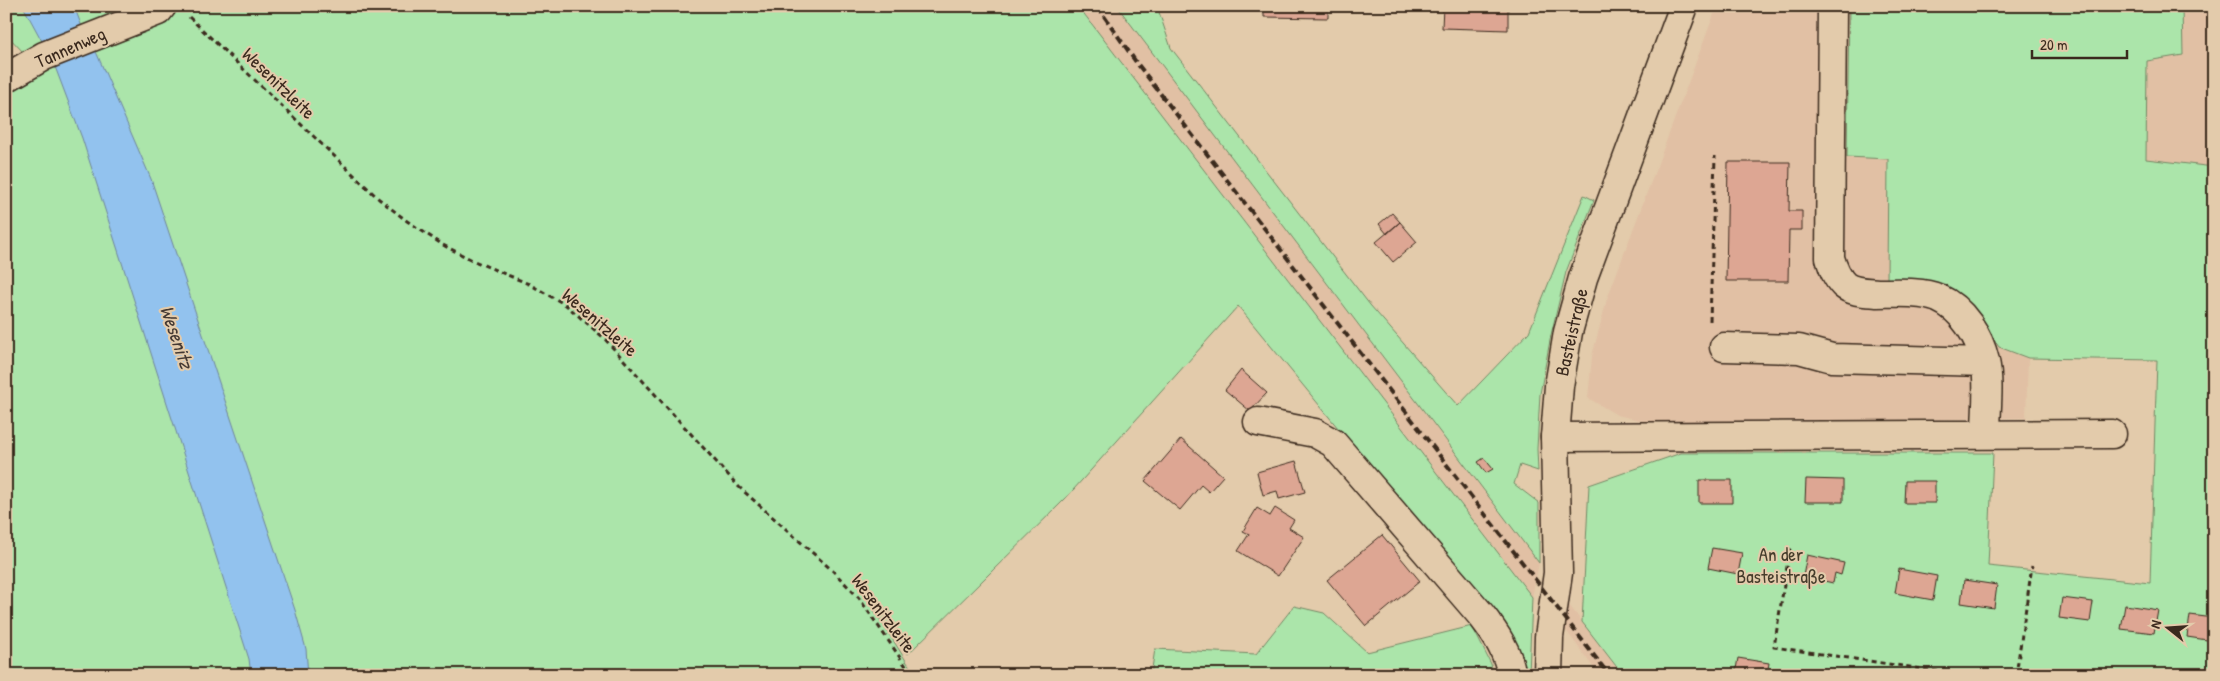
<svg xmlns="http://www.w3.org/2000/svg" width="2220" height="681" viewBox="0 0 2220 681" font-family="'Patrick Hand',sans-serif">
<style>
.built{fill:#e1c0a4}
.green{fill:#abe5aa;stroke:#738864}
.water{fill:#92c2ee;stroke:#6f859b}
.building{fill:#dda693;stroke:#3b2a1e}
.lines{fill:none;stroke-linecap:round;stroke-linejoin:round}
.minor-casing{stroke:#3b2a1e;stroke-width:31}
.major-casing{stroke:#3b2a1e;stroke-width:31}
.path{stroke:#3b2a1e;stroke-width:3;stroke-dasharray:5 4;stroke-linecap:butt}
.minor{stroke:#e3cbab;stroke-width:28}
.major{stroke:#e3cbab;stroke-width:28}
.rail{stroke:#3b2a1e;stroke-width:4;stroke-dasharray:8 4;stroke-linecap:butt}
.labels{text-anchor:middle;stroke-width:4;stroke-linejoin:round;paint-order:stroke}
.street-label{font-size:19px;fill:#3b2a1e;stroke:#e3cbab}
.park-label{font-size:19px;fill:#463d2c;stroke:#e3cbab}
.water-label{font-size:20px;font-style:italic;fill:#443933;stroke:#e3cbab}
</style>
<rect width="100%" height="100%" fill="#e3cbab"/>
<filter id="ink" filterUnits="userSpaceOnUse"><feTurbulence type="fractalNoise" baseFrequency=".02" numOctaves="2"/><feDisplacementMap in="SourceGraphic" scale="10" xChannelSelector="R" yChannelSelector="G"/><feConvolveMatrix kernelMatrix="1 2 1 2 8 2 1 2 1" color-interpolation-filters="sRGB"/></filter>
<g filter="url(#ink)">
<path class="built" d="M 1078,6 L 1117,6 L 1539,563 L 1532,597 Z
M 1717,6 L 2214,6 L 2214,592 L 2157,360 L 2028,358 L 2026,418 L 1727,423 L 1647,422 L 1617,415 L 1588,398 L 1592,356 L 1607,299 Z
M 1566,601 L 1623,675 L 1599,675 L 1562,625 Z"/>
<path class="green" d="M 6,6 L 1078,6 L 1532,597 L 1529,675 L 1520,675 L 1443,556 L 1238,306 L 1065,499 L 908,654 L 874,610 L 915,675 L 6,675 L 6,89 L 25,54 L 6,34 Z
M 1117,6 L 1157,6 L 1171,48 L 1370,305 L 1458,406 L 1529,332 L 1584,195 L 1594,200 L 1566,272 L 1551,335 L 1540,394 L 1537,449 L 1538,471 L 1520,465 L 1514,484 L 1539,503 L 1539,563 Z
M 1849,6 L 2182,6 L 2183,55 L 2147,61 L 2146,159 L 2214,167 L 2214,675 L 1623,675 L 1582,622 L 1589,485 L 1681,453 L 1993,453 L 1988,566 L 2150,583 L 2157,360 L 2028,358 L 1999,347 L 1977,316 L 1887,280 L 1888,159 L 1847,157 Z
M 1294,606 L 1324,613 L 1367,652 L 1472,626 L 1491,664 L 1493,675 L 1151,675 L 1155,649 L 1256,654 Z"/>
<path class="water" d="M 23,6 L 74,6 L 82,27 L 43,43 Z
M 94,47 L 151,179 L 295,610 L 306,649 L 308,675 L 251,675 L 249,659 L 82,138 L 54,64 Z"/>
<path class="building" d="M 1264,6 L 1328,6 L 1328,18 L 1264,17 Z
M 1443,6 L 1508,6 L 1508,30 L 1442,28 Z
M 1601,6 L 1620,6 L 1618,12 Z
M 1728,162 L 1790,162 L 1789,211 L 1802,211 L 1802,230 L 1789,230 L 1788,281 L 1726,281 Z
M 1392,213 L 1400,222 L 1387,234 L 1379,224 Z
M 1400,222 L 1417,242 L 1393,262 L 1376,242 Z
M 1241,370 L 1267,393 L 1250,411 L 1225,390 Z
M 1181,439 L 1223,476 L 1209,492 L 1201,485 L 1180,510 L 1145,481 Z
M 1484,458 L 1493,469 L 1486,473 L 1478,462 Z
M 1296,461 L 1305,492 L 1279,499 L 1277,491 L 1263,495 L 1257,472 Z
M 1806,479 L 1843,480 L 1843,502 L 1805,502 Z
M 1699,480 L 1732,480 L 1732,503 L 1699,503 Z
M 1905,481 L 1935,481 L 1935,503 L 1904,503 Z
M 1257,508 L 1270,516 L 1275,508 L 1294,520 L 1289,528 L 1304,537 L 1278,576 L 1238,551 L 1249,534 L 1243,531 Z
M 1382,535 L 1420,581 L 1366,626 L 1327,580 Z
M 1712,548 L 1742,553 L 1738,574 L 1708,568 Z
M 1807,555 L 1844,563 L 1841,575 L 1835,573 L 1833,583 L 1803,576 Z
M 1899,569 L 1937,576 L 1933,600 L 1895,593 Z
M 1964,580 L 1997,585 L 1994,608 L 1961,603 Z
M 2062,598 L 2093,602 L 2090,622 L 2059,618 Z
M 2125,605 L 2158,610 L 2154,633 L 2121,629 Z
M 2190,615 L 2214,618 L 2214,641 L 2187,637 Z
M 1738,658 L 1769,663 L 1767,675 L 1735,675 Z"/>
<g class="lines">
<defs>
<path id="minor" d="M 1832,6 L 1830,258 C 1833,268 1836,277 1844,285 C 1852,292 1867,292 1877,293 C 1896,293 1921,291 1938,298 C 1963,309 1979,336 1985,361 C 1990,384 1986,410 1986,434
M 6,78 L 44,56 L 158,11 L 162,6
M 1724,347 L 1799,349 L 1832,358 L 1985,362
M 1258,422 L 1315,433 L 1333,443 L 1482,616 C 1496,634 1508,652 1512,675
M 1555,437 L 2112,434"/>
<path id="major" d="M 1548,675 L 1549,637 L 1558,573 L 1555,437 L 1559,386 L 1568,332 L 1583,278 L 1684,6"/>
</defs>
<use href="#minor" class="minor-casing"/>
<use href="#major" class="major-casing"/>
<path class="path" d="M 189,17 L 379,199 L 407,221 L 443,245 L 474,261 L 529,284 L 566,305 L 604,338 L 739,487 L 833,571 L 859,598 L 912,675
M 1710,321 L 1715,156
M 1790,548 L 1774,647 L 1963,675
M 2016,675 L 2032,566"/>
<use href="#minor" class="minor"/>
<use href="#major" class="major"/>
<path class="rail" d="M 1097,6 L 1136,62 L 1609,675"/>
</g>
</g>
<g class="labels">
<g class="street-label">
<text transform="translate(70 47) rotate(-24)" y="7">Tannenweg</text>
<text transform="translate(279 83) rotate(44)" y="7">Wesenitzleite</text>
<text transform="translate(600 322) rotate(41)" y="7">Wesenitzleite</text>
<text transform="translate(1571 332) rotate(-77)" y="7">Basteistraße</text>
<text transform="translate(884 613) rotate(53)" y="7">Wesenitzleite</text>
</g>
<g class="park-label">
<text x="1781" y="561">An der<tspan x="1781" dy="22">Basteistraße</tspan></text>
</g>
<g class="water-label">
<text transform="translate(177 337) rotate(71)" y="7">Wesenitz</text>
</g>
</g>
<rect width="2220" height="681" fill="none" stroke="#e3cbab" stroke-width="25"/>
<rect x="12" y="12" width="2195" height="656" fill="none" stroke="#3b2a1e" stroke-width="2" filter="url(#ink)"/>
<g transform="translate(2168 628) rotate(287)" stroke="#e3cbab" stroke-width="4" paint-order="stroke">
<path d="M0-4L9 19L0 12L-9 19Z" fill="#3b2a1e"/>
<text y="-8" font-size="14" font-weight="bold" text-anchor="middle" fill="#3b2a1e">N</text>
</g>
<path d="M2032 50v8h95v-8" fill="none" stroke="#3b2a1e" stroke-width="2.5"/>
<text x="2040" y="50" font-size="15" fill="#3b2a1e" stroke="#e3cbab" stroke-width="4" paint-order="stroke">20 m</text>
</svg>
